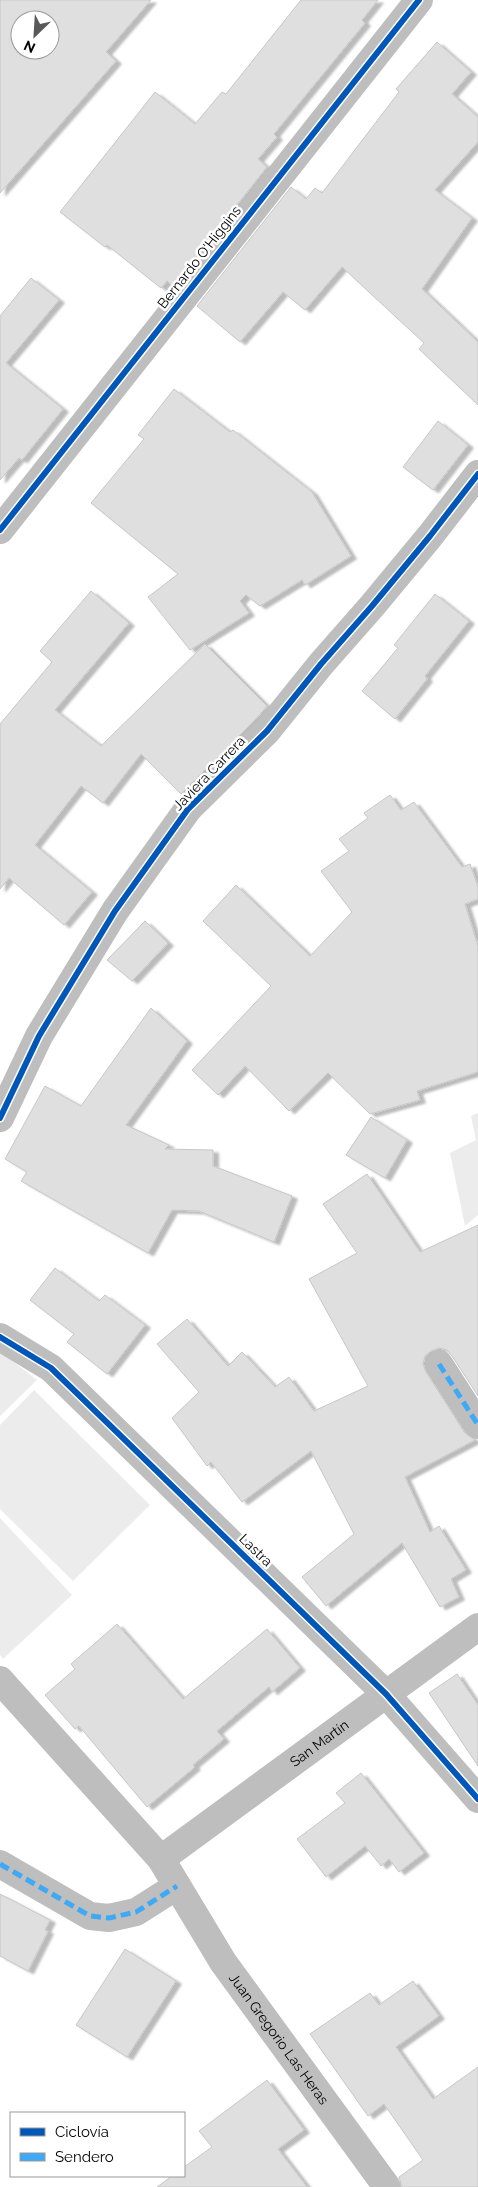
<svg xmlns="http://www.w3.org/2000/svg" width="478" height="2187" viewBox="0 0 478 2187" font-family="Raleway,sans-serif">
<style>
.green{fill:#ececec}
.building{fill:#dfdfdf;stroke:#c7c7c7;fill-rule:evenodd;filter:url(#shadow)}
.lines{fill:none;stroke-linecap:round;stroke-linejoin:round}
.minor{stroke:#bebebe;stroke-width:28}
.quiet{stroke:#3fa9f5;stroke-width:5;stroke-dasharray:10 5;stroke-linecap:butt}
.cycleway-casing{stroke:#fff;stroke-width:9}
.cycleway{stroke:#0057b8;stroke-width:6}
.labels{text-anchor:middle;stroke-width:5;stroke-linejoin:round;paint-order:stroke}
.street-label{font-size:14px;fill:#000;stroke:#fff}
</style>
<defs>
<filter id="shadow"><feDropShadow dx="5.5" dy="3" stdDeviation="1" flood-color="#0004"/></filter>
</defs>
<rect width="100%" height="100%" fill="#fff"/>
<path class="green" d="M 478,1113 L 478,1215 L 465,1226 L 450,1153 L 476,1140 L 471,1116 Z
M 0,1351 L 37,1380 L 0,1416 Z
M 34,1390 L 150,1505 L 73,1581 L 0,1509 L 0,1425 Z
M 0,1518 L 72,1595 L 3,1659 L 0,1655 Z"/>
<path class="building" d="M 0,0 L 151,0 L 106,52 L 116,61 L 0,193 ZM 20,20 L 50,20 L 50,50 L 20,50 Z
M 301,0 L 378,0 L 362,20 L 365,23 L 274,134 L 277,137 L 258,159 L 267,167 L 173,286 L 167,281 L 161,288 L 107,245 L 105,247 L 60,212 L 155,92 L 195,124 L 222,92 L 226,94 Z
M 437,42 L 471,72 L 452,94 L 478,117 L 478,142 L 435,190 L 472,218 L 422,289 L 478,342 L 478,405 L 419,349 L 424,343 L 342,267 L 305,310 L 283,292 L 240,342 L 197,306 L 291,187 L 306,199 L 315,188 L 322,193 L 399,92 L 396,89 Z
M 31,278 L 59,300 L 6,363 L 63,409 L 22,460 L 19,458 L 0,480 L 0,316 Z
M 174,389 L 230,432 L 233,430 L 312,492 L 351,556 L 305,585 L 302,580 L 260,606 L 246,595 L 240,601 L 249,613 L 190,650 L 148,597 L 178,574 L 91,503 L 144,439 L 138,435 Z
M 438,421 L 468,445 L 433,490 L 403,467 Z
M 91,591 L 129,623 L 55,710 L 101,746 L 205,644 L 267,706 L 255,720 L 181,794 L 141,754 L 103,803 L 81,786 L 35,845 L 92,892 L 64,925 L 9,878 L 0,889 L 0,724 L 52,662 L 40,651 Z
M 435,594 L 469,621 L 425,676 L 427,679 L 395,719 L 362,691 L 398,648 L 394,645 Z
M 390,795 L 401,810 L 414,802 L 462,867 L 470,864 L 478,887 L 478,899 L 465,904 L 478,946 L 478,1072 L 417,1091 L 420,1100 L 370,1114 L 328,1073 L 289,1111 L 245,1066 L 218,1095 L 192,1070 L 271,986 L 203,921 L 236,885 L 310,956 L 352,912 L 321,871 L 349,851 L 339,839 L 368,818 L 364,813 Z
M 145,921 L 168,943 L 132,981 L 107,960 Z
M 151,1008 L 187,1041 L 126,1125 L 169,1145 L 165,1149 L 213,1150 L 213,1166 L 292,1196 L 274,1242 L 199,1211 L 172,1210 L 148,1253 L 21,1181 L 27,1172 L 5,1159 L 45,1086 L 81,1106 Z
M 371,1117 L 407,1140 L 385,1178 L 346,1155 Z
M 367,1174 L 420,1252 L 478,1225 L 478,1396 L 452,1356 L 447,1350 L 439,1348 L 431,1351 L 425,1356 L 423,1364 L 426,1372 L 465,1433 L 475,1440 L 405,1477 L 430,1532 L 439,1526 L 466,1570 L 451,1579 L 459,1597 L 440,1607 L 402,1543 L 326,1606 L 302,1577 L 354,1534 L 311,1451 L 242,1502 L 211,1462 L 207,1466 L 172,1418 L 199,1392 L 157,1344 L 187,1319 L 228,1366 L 242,1352 L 275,1387 L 289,1377 L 314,1411 L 368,1386 L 309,1279 L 357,1253 L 323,1204 Z
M 55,1268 L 99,1301 L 105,1295 L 145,1325 L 107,1374 L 67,1342 L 74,1334 L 30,1300 Z
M 117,1624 L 183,1699 L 267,1629 L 300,1668 L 272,1692 L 269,1687 L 217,1731 L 224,1739 L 193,1765 L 195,1767 L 147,1807 L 79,1726 L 75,1729 L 45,1695 L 75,1669 L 71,1664 Z
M 457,1674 L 478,1705 L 478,1766 L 429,1693 Z
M 361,1773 L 424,1853 L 399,1872 L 389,1859 L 381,1866 L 365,1846 L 326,1877 L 297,1839 L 345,1803 L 336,1793 Z
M 0,1894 L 50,1920 L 45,1930 L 48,1931 L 28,1971 L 0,1956 Z
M 125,1949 L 176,1981 L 127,2057 L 76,2025 Z
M 413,1981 L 439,2016 L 396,2047 L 433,2099 L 478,2067 L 478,2187 L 402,2187 L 399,2177 L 423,2160 L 384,2104 L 368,2116 L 310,2034 L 370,1993 L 379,2005 Z
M 267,2080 L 304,2130 L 278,2149 L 307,2187 L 157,2187 L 172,2176 L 184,2176 L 184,2167 L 212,2147 L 199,2131 Z"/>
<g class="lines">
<g class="minor">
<path d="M 0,530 L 419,0"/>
<path d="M 0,1118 L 39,1036 L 115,911 L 188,809 L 267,731 L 321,664 L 372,606 L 430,536 L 478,474"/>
<path d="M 0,1337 L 51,1368 L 386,1694 L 478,1799"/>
<path d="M 439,1364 L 478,1425"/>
<path id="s1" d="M 0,1680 L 161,1859 L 223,1962 L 387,2187"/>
<path id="s2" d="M 161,1859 L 478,1627"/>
<path d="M 0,1864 L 90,1916 L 109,1918 L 136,1912 L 177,1886"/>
</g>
<path class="quiet" d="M 439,1364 L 478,1425
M 0,1864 L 90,1916 L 109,1918 L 136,1912 L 177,1886"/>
<defs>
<path id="cycleway" d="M 0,530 L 419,0
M 0,1118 L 39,1036 L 115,911 L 188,809 L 267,731 L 321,664 L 372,606 L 430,536 L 478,474
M 0,1337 L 51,1368 L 386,1694 L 478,1799"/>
</defs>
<use href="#cycleway" class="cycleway-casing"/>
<use href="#cycleway" class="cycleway"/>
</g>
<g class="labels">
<g class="street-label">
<text transform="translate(199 257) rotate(-52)" y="5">Bernardo O'Higgins</text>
<text transform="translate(209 773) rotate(-46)" y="5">Javiera Carrera</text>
<text transform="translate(256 1550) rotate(44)" y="5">Lastra</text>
<text dy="5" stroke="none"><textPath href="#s2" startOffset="196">San Martín</textPath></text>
<text dy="5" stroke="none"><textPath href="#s1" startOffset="456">Juan Gregorio Las Heras</textPath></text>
</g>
</g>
<rect x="10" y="2112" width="175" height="65" fill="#ffffff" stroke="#999999"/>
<rect x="20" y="2128" width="25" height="8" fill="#0057b8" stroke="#999999"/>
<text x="55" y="2137" font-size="15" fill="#000000">Ciclovía</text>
<rect x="20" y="2153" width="25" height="8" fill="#3fa9f5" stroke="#999999"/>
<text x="55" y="2162" font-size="15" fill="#000000">Sendero</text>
<g transform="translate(35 35) rotate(205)"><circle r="24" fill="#ffffff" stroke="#999999"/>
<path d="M0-4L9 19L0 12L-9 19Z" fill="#595959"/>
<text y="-8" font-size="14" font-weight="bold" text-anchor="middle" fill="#000000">N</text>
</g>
</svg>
